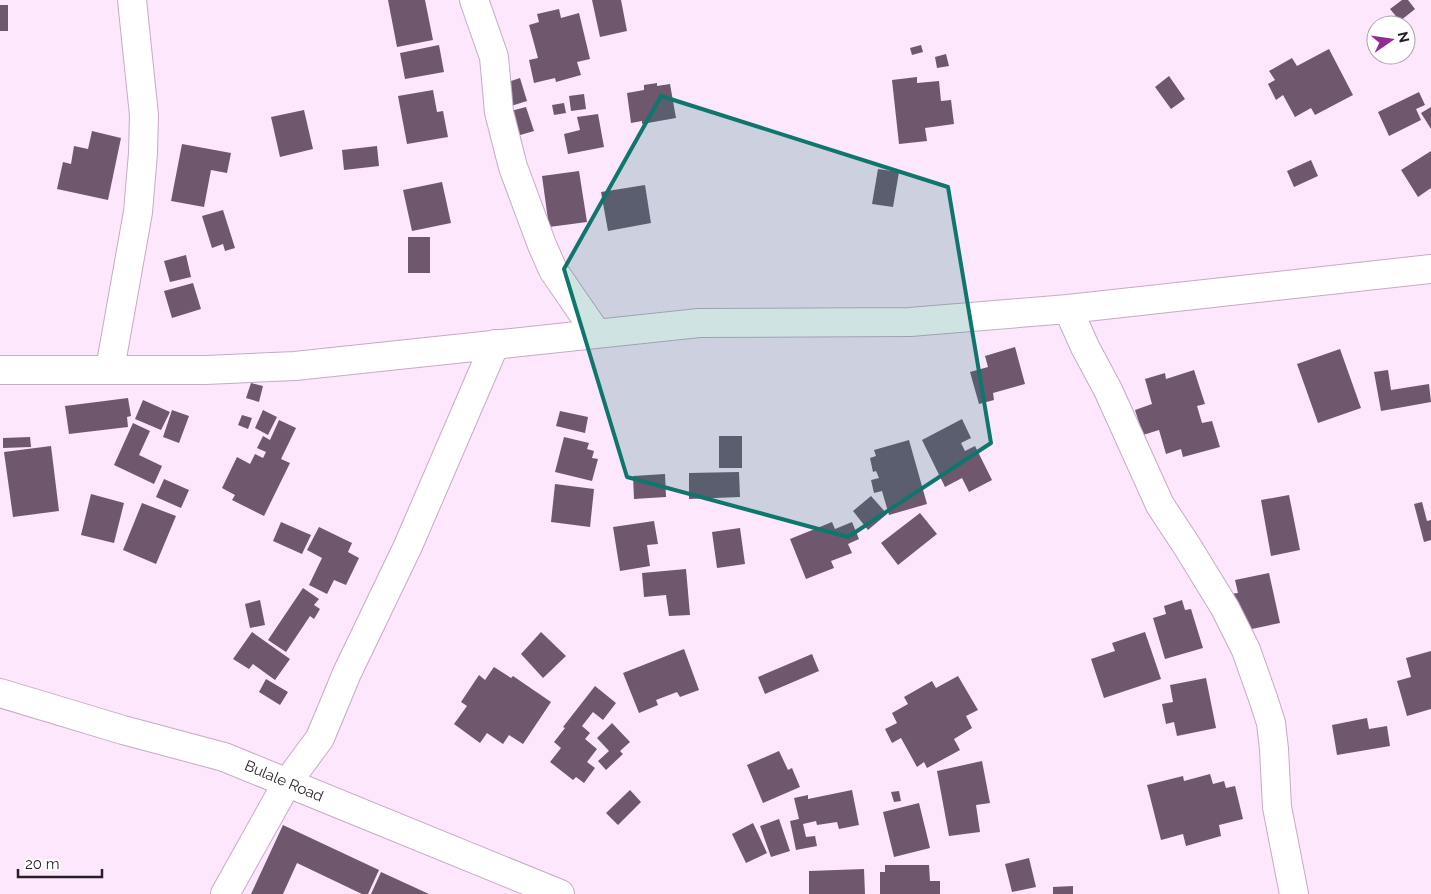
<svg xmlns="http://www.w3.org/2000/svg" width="1431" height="894" viewBox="0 0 1431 894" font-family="Raleway,sans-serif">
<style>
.building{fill:#6f586e}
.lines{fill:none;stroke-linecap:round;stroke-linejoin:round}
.minor-casing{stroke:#c5abc4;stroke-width:30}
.minor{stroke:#fff;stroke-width:28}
.marked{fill:#0f766e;fill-opacity:0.2;stroke:#0f766e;stroke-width:4;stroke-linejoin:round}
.labels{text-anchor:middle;stroke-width:5;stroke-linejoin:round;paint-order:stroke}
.street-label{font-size:15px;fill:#281e27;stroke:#fff}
</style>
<rect width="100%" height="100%" fill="#fde7fc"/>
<path class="building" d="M 388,0 L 425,0 L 433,40 L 397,47 Z
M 592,0 L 621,0 L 627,31 L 600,37 Z
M 1402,0 L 1408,0 L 1415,9 L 1400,21 L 1390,9 Z
M 0,5 L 8,5 L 8,31 L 0,31 Z
M 559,9 L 561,18 L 579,13 L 590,59 L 577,62 L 581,75 L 556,82 L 555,78 L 534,83 L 529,60 L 538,58 L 529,25 L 539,22 L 537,14 Z
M 439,45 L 444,72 L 405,79 L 400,53 Z
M 921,45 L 923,52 L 912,55 L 910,48 Z
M 1329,49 L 1353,95 L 1315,115 L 1311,108 L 1295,117 L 1283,95 L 1276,100 L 1268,84 L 1275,80 L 1269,71 L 1292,58 L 1297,66 Z
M 946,54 L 949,66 L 937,68 L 935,57 Z
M 1169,76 L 1185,99 L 1171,109 L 1155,87 Z
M 917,77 L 917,83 L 939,81 L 941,101 L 951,100 L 954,124 L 925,128 L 927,141 L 899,144 L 892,80 Z
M 520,78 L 527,101 L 511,106 L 505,83 Z
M 657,83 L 657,86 L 670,84 L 676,118 L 642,124 L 642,121 L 631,123 L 627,93 L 644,90 L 644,85 Z
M 433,90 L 437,112 L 443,111 L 448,137 L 407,144 L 398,96 Z
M 1419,92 L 1425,105 L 1416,109 L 1421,120 L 1389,136 L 1378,112 Z
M 584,94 L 586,109 L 571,111 L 569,96 Z
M 564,103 L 566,113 L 554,115 L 552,105 Z
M 526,107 L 534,131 L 510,138 L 503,113 Z
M 1431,107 L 1431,129 L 1421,113 Z
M 304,110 L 313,149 L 280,157 L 271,117 Z
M 598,114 L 604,147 L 568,154 L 564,134 L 580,130 L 577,117 Z
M 92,131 L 121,138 L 108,200 L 57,189 L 63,162 L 71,164 L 74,146 L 88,149 Z
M 182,144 L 231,153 L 227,173 L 211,170 L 204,207 L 171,201 Z
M 377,146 L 379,166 L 344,170 L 342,150 Z
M 1431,151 L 1431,188 L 1418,197 L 1401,170 Z
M 1311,160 L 1318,176 L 1294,187 L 1287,171 Z
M 878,169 L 899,172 L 893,207 L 872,204 Z
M 579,171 L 587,222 L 549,227 L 542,176 Z
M 442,182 L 451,223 L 412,231 L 403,190 Z
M 645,185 L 651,223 L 608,231 L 601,192 Z
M 223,210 L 235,248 L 225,251 L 223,244 L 212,248 L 202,216 Z
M 408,237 L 430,237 L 430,273 L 408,273 Z
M 186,255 L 191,277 L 170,282 L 164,261 Z
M 193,283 L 201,309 L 172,318 L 164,291 Z
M 1015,347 L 1025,384 L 993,393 L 994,400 L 979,404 L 970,372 L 988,367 L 985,356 Z
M 1340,349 L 1361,408 L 1318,423 L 1297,364 Z
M 1194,370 L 1205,404 L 1197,406 L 1202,423 L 1212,421 L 1220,447 L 1183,457 L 1181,449 L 1166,454 L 1159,430 L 1143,435 L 1135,410 L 1152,404 L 1145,379 L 1165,373 L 1166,379 Z
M 1388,370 L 1391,390 L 1429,384 L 1431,402 L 1381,411 L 1374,372 Z
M 251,383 L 263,386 L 259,402 L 246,398 Z
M 128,398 L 131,416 L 127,417 L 128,427 L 69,434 L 65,406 Z
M 143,400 L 170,412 L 161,430 L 135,419 Z
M 172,410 L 189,416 L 179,443 L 163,437 Z
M 263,410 L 277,417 L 268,435 L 255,428 Z
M 560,411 L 588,417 L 585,433 L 556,426 Z
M 242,415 L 252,418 L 248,429 L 238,425 Z
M 962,419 L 971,438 L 961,443 L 965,451 L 975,446 L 992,480 L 969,492 L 962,478 L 945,487 L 922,440 Z
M 279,420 L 296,428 L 281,459 L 290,463 L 264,516 L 232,500 L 235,495 L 222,488 L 237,457 L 250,464 L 255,454 L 263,458 L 266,452 L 257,448 L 263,436 L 270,440 Z
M 133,423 L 150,431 L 139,455 L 162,466 L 154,484 L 114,465 Z
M 719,436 L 742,436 L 742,468 L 719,468 Z
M 30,437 L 31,447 L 3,448 L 3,438 Z
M 564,437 L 589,443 L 587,449 L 594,451 L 592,458 L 598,459 L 592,481 L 555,472 Z
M 909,440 L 927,504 L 889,515 L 882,491 L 874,493 L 871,480 L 879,478 L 876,471 L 873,472 L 870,458 L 876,456 L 874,450 Z
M 51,446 L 59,511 L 13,517 L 4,452 Z
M 739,472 L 740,497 L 689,499 L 689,473 Z
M 665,474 L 666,497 L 634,499 L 633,476 Z
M 164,479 L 189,490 L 181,508 L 156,497 Z
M 555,484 L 594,489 L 590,527 L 551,522 Z
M 91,494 L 124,503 L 114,543 L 81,535 Z
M 1289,495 L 1300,550 L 1271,556 L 1261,500 Z
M 871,496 L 887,514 L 868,530 L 853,511 Z
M 1422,502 L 1427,521 L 1431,520 L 1431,540 L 1424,542 L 1414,504 Z
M 142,503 L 176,516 L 156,564 L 123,550 Z
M 920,513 L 937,534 L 898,565 L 881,543 Z
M 654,521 L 658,544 L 647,545 L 650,566 L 620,571 L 613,527 Z
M 281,522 L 311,535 L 302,554 L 273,541 Z
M 832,522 L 835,529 L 852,522 L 859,539 L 848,544 L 852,553 L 831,561 L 834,568 L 806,579 L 790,539 Z
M 319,527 L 352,543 L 348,552 L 359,558 L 346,585 L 334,580 L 327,594 L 309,585 L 322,558 L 307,550 Z
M 740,528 L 745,564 L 717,568 L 712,532 Z
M 686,569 L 690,615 L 669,616 L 666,595 L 644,597 L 642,573 Z
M 1269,573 L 1280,623 L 1247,630 L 1230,594 L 1238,593 L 1235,580 Z
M 303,588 L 319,599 L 314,605 L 320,609 L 314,619 L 310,616 L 286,652 L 268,640 Z
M 260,600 L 265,625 L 250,628 L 245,604 Z
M 1182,600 L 1185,610 L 1191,609 L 1203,648 L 1165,659 L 1153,618 L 1166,614 L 1164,606 Z
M 252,632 L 290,659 L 275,680 L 253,664 L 249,669 L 233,659 Z
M 541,632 L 566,656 L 543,678 L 521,654 Z
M 1145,632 L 1161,679 L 1104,698 L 1091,659 L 1115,651 L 1112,643 Z
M 684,649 L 699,690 L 680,697 L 677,692 L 656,700 L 658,705 L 639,713 L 623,673 Z
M 1431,651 L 1431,709 L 1407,716 L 1397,681 L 1411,677 L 1406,658 Z
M 812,654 L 819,671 L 765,694 L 758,677 Z
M 494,667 L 511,678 L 513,676 L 551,702 L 523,744 L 509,735 L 503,744 L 487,733 L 480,743 L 454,724 L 467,706 L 461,702 L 479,675 L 485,680 Z
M 958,676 L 978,710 L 966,716 L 972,728 L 954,739 L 960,750 L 927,768 L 924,762 L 917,767 L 901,738 L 892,743 L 885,729 L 897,723 L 892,713 L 908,704 L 904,697 L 932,681 L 936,688 Z
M 1206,678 L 1216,728 L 1177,736 L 1174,722 L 1166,724 L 1162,704 L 1173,702 L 1170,685 Z
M 266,679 L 288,692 L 280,705 L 259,692 Z
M 595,686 L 616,703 L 603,720 L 593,712 L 582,726 L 590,733 L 585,739 L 597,749 L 587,762 L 595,768 L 584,783 L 576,777 L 573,780 L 550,762 L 561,748 L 554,742 L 565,728 L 563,727 Z
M 1367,718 L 1369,729 L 1387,726 L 1390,746 L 1337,755 L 1332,725 Z
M 612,723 L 630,742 L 620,751 L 623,754 L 606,770 L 598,761 L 609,751 L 597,738 Z
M 779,751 L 788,770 L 792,768 L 800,787 L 763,803 L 747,765 Z
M 982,761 L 990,803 L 976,805 L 980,832 L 949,836 L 937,771 Z
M 1210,774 L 1213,784 L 1224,781 L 1226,788 L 1235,786 L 1243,819 L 1219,825 L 1221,836 L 1186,846 L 1183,834 L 1161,840 L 1147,785 L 1183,776 L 1184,781 Z
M 630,790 L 641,802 L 618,825 L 606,813 Z
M 852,790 L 859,825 L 839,829 L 837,822 L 817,825 L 816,821 L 803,824 L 806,837 L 815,836 L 817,846 L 796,850 L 790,821 L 799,819 L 794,798 L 808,795 L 808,799 Z
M 899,791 L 901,801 L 894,802 L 891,792 Z
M 919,803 L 930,848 L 894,857 L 883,812 Z
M 779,819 L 790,851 L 771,857 L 760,826 Z
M 753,823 L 767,853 L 746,863 L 732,834 Z
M 283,825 L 379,870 L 368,894 L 362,894 L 297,863 L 283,894 L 251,894 Z
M 1029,858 L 1036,887 L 1012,892 L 1005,864 Z
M 885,865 L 929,865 L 930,881 L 940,881 L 940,894 L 880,894 L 880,872 L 885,872 Z
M 864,869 L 865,894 L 809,894 L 809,871 Z
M 381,872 L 429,894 L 371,894 Z
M 1073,886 L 1073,894 L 1053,894 L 1053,887 Z"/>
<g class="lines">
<defs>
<path id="minor" d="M 474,0 L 494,57 L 499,112 L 513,167 L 542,245 L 553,270 L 597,334
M 1068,309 L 1085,347 L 1108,390 L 1160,505 L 1187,546 L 1225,608 L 1246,650 L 1264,701 L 1271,723 L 1274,749 L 1277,807 L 1294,894
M 110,369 L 138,212 L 143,153 L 144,115 L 132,0
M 0,370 L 206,370 L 295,366 L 699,323 L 910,322 L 1068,309 L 1431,269
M 0,693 L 123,730 L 224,757 L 560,894
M 225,894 L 287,783 L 320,738 L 347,673 L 408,546 L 495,344"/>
</defs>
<use href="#minor" class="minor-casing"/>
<use href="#minor" class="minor"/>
</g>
<path class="marked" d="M 661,96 L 948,187 L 991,443 L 848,537 L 627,477 L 564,269 Z"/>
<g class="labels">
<g class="street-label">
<text transform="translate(284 781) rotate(23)" y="5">Bulale Road</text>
</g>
</g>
<g transform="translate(1391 40) rotate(77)"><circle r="24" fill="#ffffff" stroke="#a9a5a9"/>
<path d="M0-4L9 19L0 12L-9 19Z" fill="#922d93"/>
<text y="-8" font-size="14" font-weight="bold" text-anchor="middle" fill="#281e27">N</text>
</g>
<path d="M18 869v8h84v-8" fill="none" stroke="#281e27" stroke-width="2.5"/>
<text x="25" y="869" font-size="15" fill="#281e27" stroke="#ffffff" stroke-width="4" paint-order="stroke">20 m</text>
</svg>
